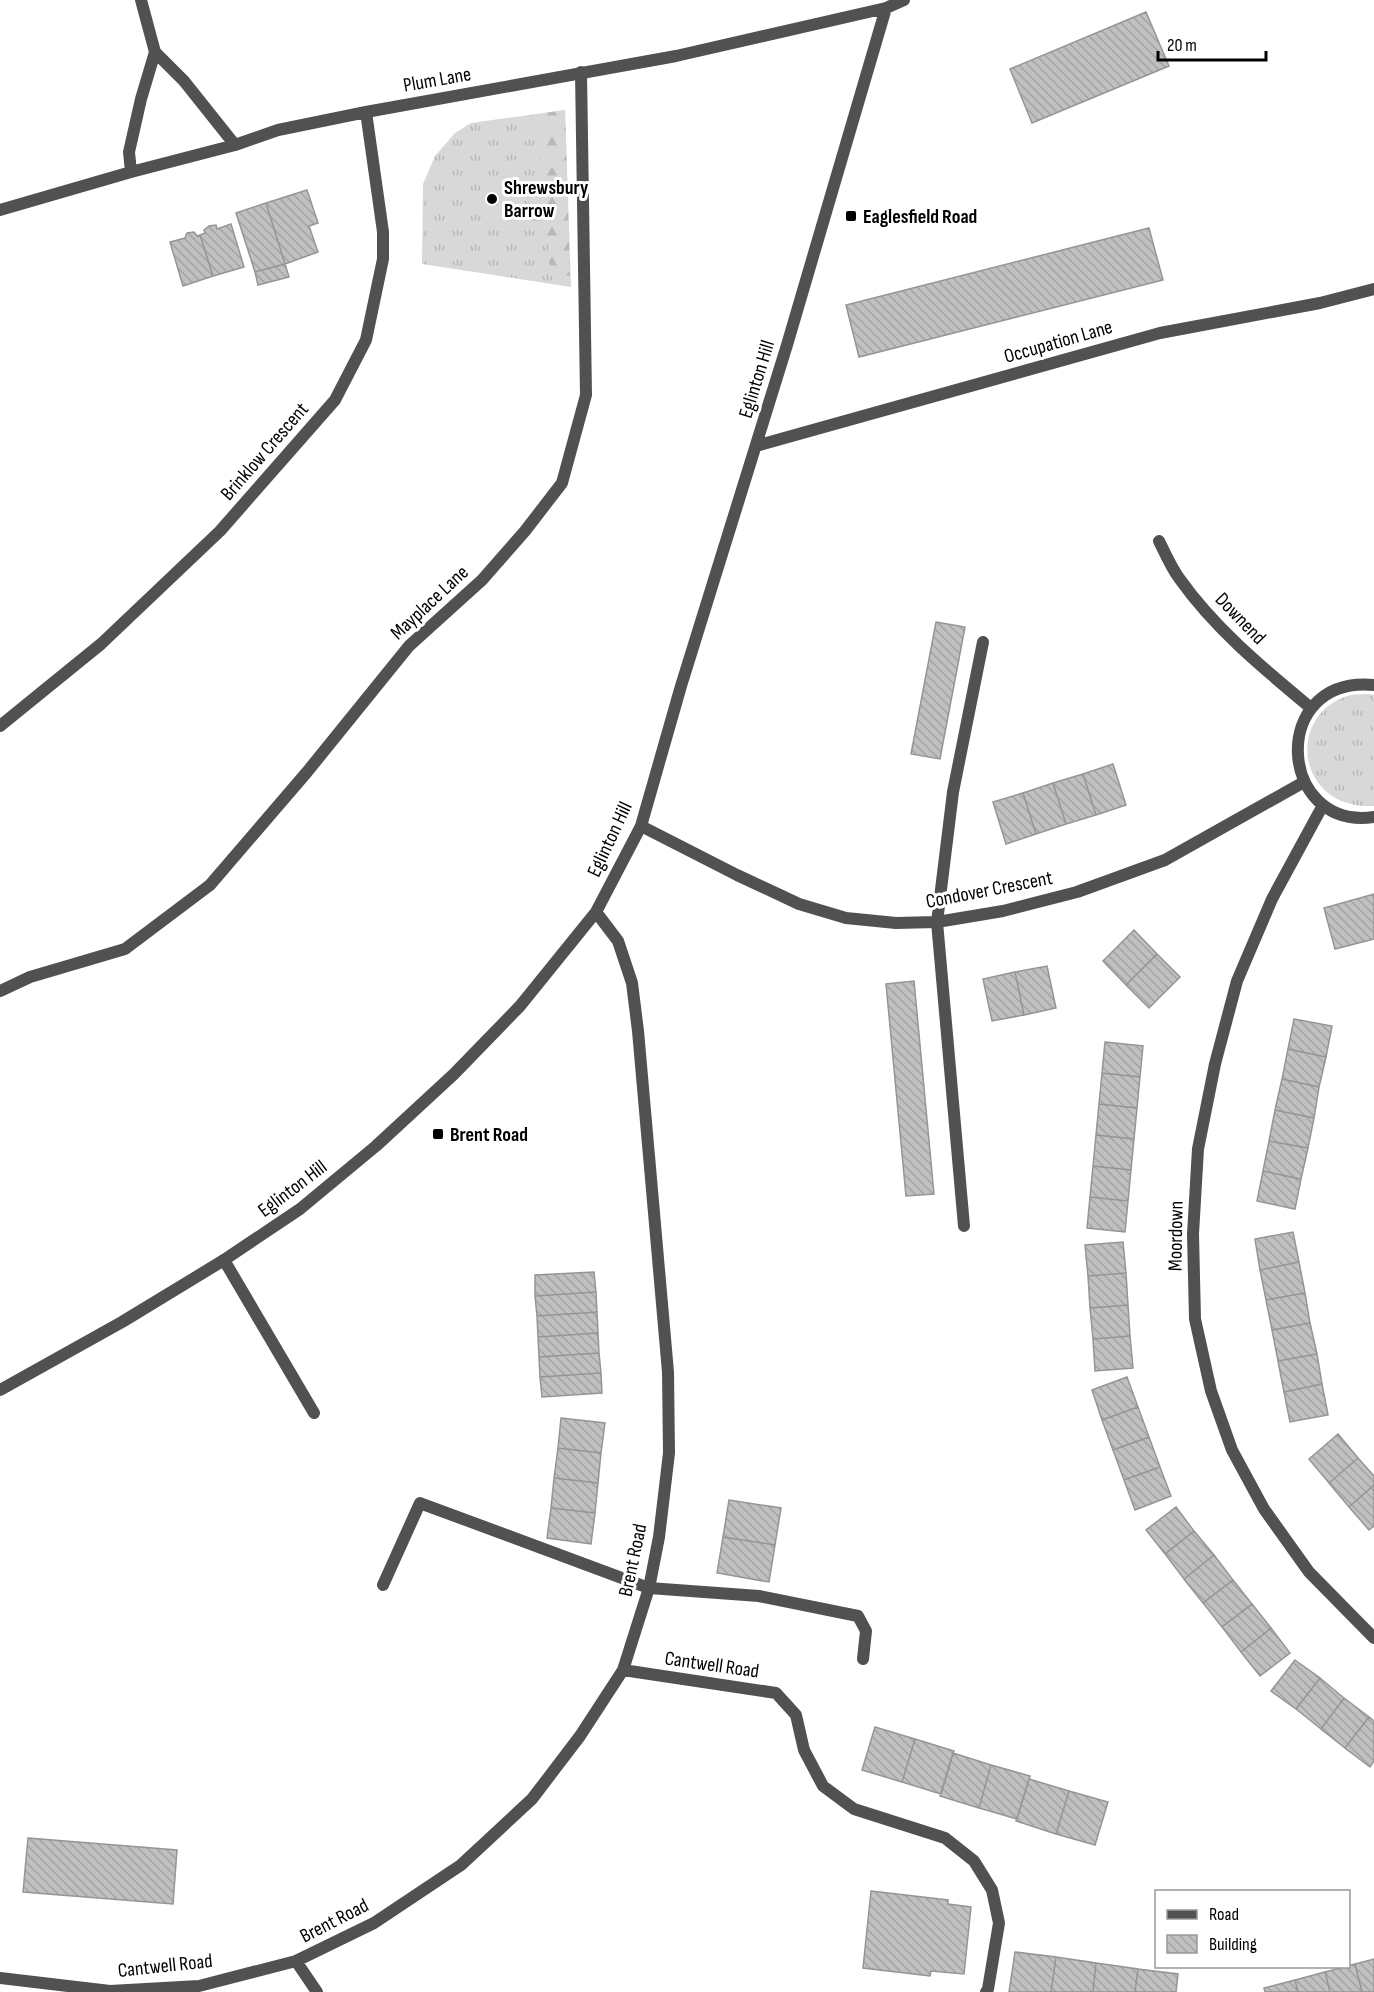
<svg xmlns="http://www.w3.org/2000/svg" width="1374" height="1992" viewBox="0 0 1374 1992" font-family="'Sofia Sans Condensed',sans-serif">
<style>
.grass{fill:url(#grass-tufts)}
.forest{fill:url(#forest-firs)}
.building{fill:url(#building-back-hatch);stroke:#959595;stroke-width:1.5}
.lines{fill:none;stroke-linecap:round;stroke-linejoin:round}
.service{stroke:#515151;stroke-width:12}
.minor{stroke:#515151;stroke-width:12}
.poi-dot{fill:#000;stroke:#fff;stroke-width:2}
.labels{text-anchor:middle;stroke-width:6;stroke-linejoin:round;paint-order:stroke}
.street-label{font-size:20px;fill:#000;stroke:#fff}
.poi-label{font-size:20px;font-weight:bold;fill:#000;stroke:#fff;text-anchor:start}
</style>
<defs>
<pattern id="grass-tufts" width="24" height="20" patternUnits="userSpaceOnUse" patternTransform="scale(1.5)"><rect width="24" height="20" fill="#d8d8d8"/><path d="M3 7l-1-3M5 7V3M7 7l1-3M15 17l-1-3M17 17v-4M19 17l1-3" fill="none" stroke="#b8b8b8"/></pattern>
<pattern id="forest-firs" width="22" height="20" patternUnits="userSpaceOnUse" patternTransform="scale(1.5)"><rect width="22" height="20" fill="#d8d8d8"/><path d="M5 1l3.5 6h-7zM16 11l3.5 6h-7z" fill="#b8b8b8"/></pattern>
<pattern id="building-back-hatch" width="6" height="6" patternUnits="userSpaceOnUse" patternTransform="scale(1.5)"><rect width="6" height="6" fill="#c0c0c0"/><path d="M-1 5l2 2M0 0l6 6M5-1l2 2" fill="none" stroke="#a3a3a3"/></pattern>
</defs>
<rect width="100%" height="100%" fill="#fff"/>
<path class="grass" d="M 565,110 L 571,287 L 422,264 L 423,184 L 435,156 L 455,133 L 471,123 Z
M 1370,694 L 1374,695 L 1374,806 C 1295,810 1285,712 1351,695 C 1357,694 1364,694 1370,694 Z"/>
<path class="forest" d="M 565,110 L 570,276 C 549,272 546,264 549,243 L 540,238 L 527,216 L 530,205 L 527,195 L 538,186 L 534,181 L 543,171 L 537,164 L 540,158 L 537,152 L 544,113 Z"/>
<path class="building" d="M 1146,12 L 1169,66 L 1032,123 L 1010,69 Z
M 307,190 L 318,223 L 309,226 L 318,252 L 285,264 L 266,203 Z
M 266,203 L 285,264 L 255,272 L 236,213 Z
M 231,224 L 244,267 L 213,276 L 200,235 L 205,233 L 204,230 L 209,226 L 216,225 L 217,229 Z
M 1149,228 L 1163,280 L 859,357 L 846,305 Z
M 194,232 L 197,236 L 200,235 L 213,276 L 183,286 L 170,242 L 185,238 L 187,233 Z
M 285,264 L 289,277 L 258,285 L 255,272 Z
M 936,622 L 965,627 L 940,759 L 911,754 Z
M 1113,764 L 1126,805 L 1096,815 L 1083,774 Z
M 1083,774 L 1096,815 L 1066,824 L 1053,783 Z
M 1053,783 L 1066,824 L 1036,834 L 1023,793 Z
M 1023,793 L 1036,834 L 1006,844 L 993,802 Z
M 1374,894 L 1374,939 L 1335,949 L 1324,908 Z
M 1134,930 L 1157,954 L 1126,985 L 1103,961 Z
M 1157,954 L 1180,977 L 1149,1008 L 1126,985 Z
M 1047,966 L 1056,1008 L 1024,1015 L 1015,972 Z
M 1015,972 L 1024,1015 L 992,1021 L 983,979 Z
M 914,981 L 934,1194 L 906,1196 L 886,984 Z
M 1294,1019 L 1332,1026 L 1326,1057 L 1288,1049 Z
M 1105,1042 L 1143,1046 L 1140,1077 L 1102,1073 Z
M 1288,1049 L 1326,1057 L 1319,1087 L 1282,1079 Z
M 1102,1073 L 1140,1077 L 1137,1108 L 1099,1104 Z
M 1282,1079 L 1319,1087 L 1314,1118 L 1275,1110 Z
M 1099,1104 L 1137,1108 L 1134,1139 L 1096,1135 Z
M 1275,1110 L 1314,1118 L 1308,1148 L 1269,1141 Z
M 1096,1135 L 1134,1139 L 1131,1170 L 1093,1166 Z
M 1269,1141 L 1308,1148 L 1301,1179 L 1263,1171 Z
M 1093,1166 L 1131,1170 L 1128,1201 L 1090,1197 Z
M 1263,1171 L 1301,1179 L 1295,1209 L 1257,1201 Z
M 1090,1197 L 1128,1201 L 1125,1232 L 1087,1228 Z
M 1293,1232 L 1299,1262 L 1260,1270 L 1255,1239 Z
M 1123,1242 L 1126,1273 L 1088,1276 L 1085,1245 Z
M 1299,1262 L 1305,1293 L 1266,1300 L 1260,1270 Z
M 594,1272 L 596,1292 L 535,1296 L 535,1275 Z
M 1126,1273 L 1128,1305 L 1090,1308 L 1088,1276 Z
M 596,1292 L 597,1312 L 537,1316 L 535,1296 Z
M 1305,1293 L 1310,1323 L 1272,1330 L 1266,1300 Z
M 1128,1305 L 1130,1336 L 1093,1339 L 1090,1308 Z
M 597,1312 L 598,1333 L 538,1337 L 537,1316 Z
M 1310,1323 L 1317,1354 L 1278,1361 L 1272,1330 Z
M 598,1333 L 599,1353 L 539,1357 L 538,1337 Z
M 1130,1336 L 1133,1368 L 1095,1371 L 1093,1339 Z
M 599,1353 L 601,1373 L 540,1377 L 539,1357 Z
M 1317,1354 L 1322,1384 L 1284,1392 L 1278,1361 Z
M 601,1373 L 602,1393 L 542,1397 L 540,1377 Z
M 1127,1377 L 1138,1407 L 1102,1420 L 1092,1390 Z
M 1322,1384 L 1328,1415 L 1290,1422 L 1284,1392 Z
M 1138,1407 L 1149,1437 L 1113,1450 L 1102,1420 Z
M 561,1418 L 605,1423 L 601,1453 L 558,1448 Z
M 1338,1434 L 1358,1458 L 1329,1483 L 1309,1459 Z
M 1149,1437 L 1160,1467 L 1124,1480 L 1113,1450 Z
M 558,1448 L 601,1453 L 598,1483 L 554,1478 Z
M 1358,1458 L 1374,1476 L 1374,1485 L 1349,1507 L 1329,1483 Z
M 1160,1467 L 1171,1496 L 1135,1510 L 1124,1480 Z
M 554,1478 L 598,1483 L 595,1513 L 551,1508 Z
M 1374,1485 L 1374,1526 L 1369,1530 L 1349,1507 Z
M 729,1500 L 781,1508 L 775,1545 L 723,1537 Z
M 1176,1507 L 1194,1531 L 1165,1554 L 1146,1530 Z
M 551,1508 L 595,1513 L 591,1544 L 547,1538 Z
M 1194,1531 L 1214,1555 L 1184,1579 L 1165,1554 Z
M 723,1537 L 775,1545 L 769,1582 L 717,1573 Z
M 1214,1555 L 1233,1580 L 1203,1603 L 1184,1579 Z
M 1233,1580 L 1252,1604 L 1222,1627 L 1203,1603 Z
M 1252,1604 L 1271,1628 L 1241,1652 L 1222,1627 Z
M 1271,1628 L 1290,1653 L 1260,1676 L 1241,1652 Z
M 1295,1660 L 1320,1678 L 1296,1709 L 1271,1691 Z
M 1320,1678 L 1344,1698 L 1321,1729 L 1296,1709 Z
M 1344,1698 L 1369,1717 L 1345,1748 L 1321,1729 Z
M 1369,1717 L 1374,1721 L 1374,1761 L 1370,1767 L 1345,1748 Z
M 875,1727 L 915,1739 L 902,1782 L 862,1770 Z
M 915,1739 L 954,1751 L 941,1794 L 902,1782 Z
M 953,1753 L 991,1765 L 979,1808 L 940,1796 Z
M 991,1765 L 1030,1776 L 1017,1819 L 979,1808 Z
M 1029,1779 L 1069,1791 L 1056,1834 L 1016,1821 Z
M 1069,1791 L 1108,1802 L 1095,1845 L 1056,1834 Z
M 28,1838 L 177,1850 L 173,1904 L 23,1892 Z
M 871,1891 L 948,1900 L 948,1904 L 971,1907 L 964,1974 L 931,1971 L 930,1976 L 863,1968 Z
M 1015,1952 L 1056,1957 L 1051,1992 L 1009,1992 Z
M 1056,1957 L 1096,1963 L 1093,1992 L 1051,1992 Z
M 1374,1959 L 1374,1992 L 1362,1992 L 1355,1964 Z
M 1096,1963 L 1138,1969 L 1135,1992 L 1093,1992 Z
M 1355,1964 L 1362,1992 L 1330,1992 L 1325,1972 Z
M 1138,1969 L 1178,1974 L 1176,1992 L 1135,1992 Z
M 1325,1972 L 1330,1992 L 1298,1992 L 1295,1980 Z
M 1295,1980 L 1298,1992 L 1265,1992 L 1264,1988 Z"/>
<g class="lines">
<path class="service" d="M 0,991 L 30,977 L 125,949 L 210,885 L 307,772 L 409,646 L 482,580 L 525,531 L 562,483 L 586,395 L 581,72
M 964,1226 L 937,922 L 953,792 L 983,642
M 224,1260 L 314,1413
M 383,1585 L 420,1503 L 649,1588 L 759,1596 L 858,1616 L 866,1631 L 863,1659"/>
<path class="minor" d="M 155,52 L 184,81 L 235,145
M 131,172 L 129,152 L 141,99 L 155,52 L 141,0
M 0,210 L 131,172 L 235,145 L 278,130 L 366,112 L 676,56 L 886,8 L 904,0
M 756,446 L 1160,333 L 1320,303 L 1374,289
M 1159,541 C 1165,553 1171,567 1179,578 C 1215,629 1264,669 1311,708
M 1374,685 C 1268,675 1277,831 1374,817
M 0,726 L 101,644 L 220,531 L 335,400 L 366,340 L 383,259 L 383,232 L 366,112
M 1323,805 L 1272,899 L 1237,981 L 1215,1064 L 1198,1149 L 1193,1234 L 1195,1319 L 1211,1391 L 1232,1450 L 1264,1509 L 1309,1572 L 1374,1638
M 641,826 L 737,875 L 799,904 L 846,918 L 896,923 L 937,922 L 1003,911 L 1077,892 L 1165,860 L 1304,782
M 0,1390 L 122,1322 L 224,1260 L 300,1209 L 376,1146 L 454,1074 L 520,1006 L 596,912 L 641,826 L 681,686 L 787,345 L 886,8
M 623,1670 L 776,1693 L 796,1715 L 804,1750 L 823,1786 L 854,1809 L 945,1838 L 974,1861 L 992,1890 L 999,1923 L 988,1989 L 986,1992
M 296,1961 L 317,1992
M 0,1978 L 110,1991 L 199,1986 L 296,1961 L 374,1923 L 461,1865 L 532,1799 L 580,1736 L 623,1670 L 649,1588 L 659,1537 L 669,1453 L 668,1372 L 638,1031 L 632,983 L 618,941 L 596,912"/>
</g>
<g class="poi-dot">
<circle cx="492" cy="199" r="6"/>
<rect x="845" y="210" width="12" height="12" rx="3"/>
<rect x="432" y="1128" width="12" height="12" rx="3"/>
</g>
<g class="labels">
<g class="street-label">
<text transform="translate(437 79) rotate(-10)" y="7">Plum Lane</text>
<text transform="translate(1058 341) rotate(-16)" y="7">Occupation Lane</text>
<text transform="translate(756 379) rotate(-73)" y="7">Eglinton Hill</text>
<text transform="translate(264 451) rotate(-49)" y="7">Brinklow Crescent</text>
<text transform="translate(429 602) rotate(-43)" y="7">Mayplace Lane</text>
<text transform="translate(1241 618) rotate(46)" y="7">Downend</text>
<text transform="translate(609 839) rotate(-65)" y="7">Eglinton Hill</text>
<text transform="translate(989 889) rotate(-11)" y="7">Condover Crescent</text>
<text transform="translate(292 1188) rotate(-37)" y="7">Eglinton Hill</text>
<text transform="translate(1175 1236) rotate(-89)" y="7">Moordown</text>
<text transform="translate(632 1560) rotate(-78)" y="7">Brent Road</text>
<text transform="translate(712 1664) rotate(8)" y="7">Cantwell Road</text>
<text transform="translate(334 1920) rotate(-27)" y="7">Brent Road</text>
<text transform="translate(165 1965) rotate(-6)" y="7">Cantwell Road</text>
</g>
<g class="poi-label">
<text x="504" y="194">Shrewsbury<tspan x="504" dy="23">Barrow</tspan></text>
<text x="863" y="223">Eaglesfield Road</text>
<text x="450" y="1141">Brent Road</text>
</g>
</g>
<rect x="1155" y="1890" width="195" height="78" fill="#ffffff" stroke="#999999" stroke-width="1.5"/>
<rect x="1167" y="1910" width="30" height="9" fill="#515151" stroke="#999999" stroke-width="1.5"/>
<text x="1209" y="1920" font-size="18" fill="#000000">Road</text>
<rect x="1167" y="1935" width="30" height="18" fill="url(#building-back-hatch)" stroke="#999999" stroke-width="1.5"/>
<text x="1209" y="1950" font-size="18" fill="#000000">Building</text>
<path d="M1158 51v9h108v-9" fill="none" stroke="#000000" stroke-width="3"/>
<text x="1167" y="51" font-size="18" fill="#000000" stroke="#ffffff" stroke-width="4.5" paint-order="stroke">20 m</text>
</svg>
